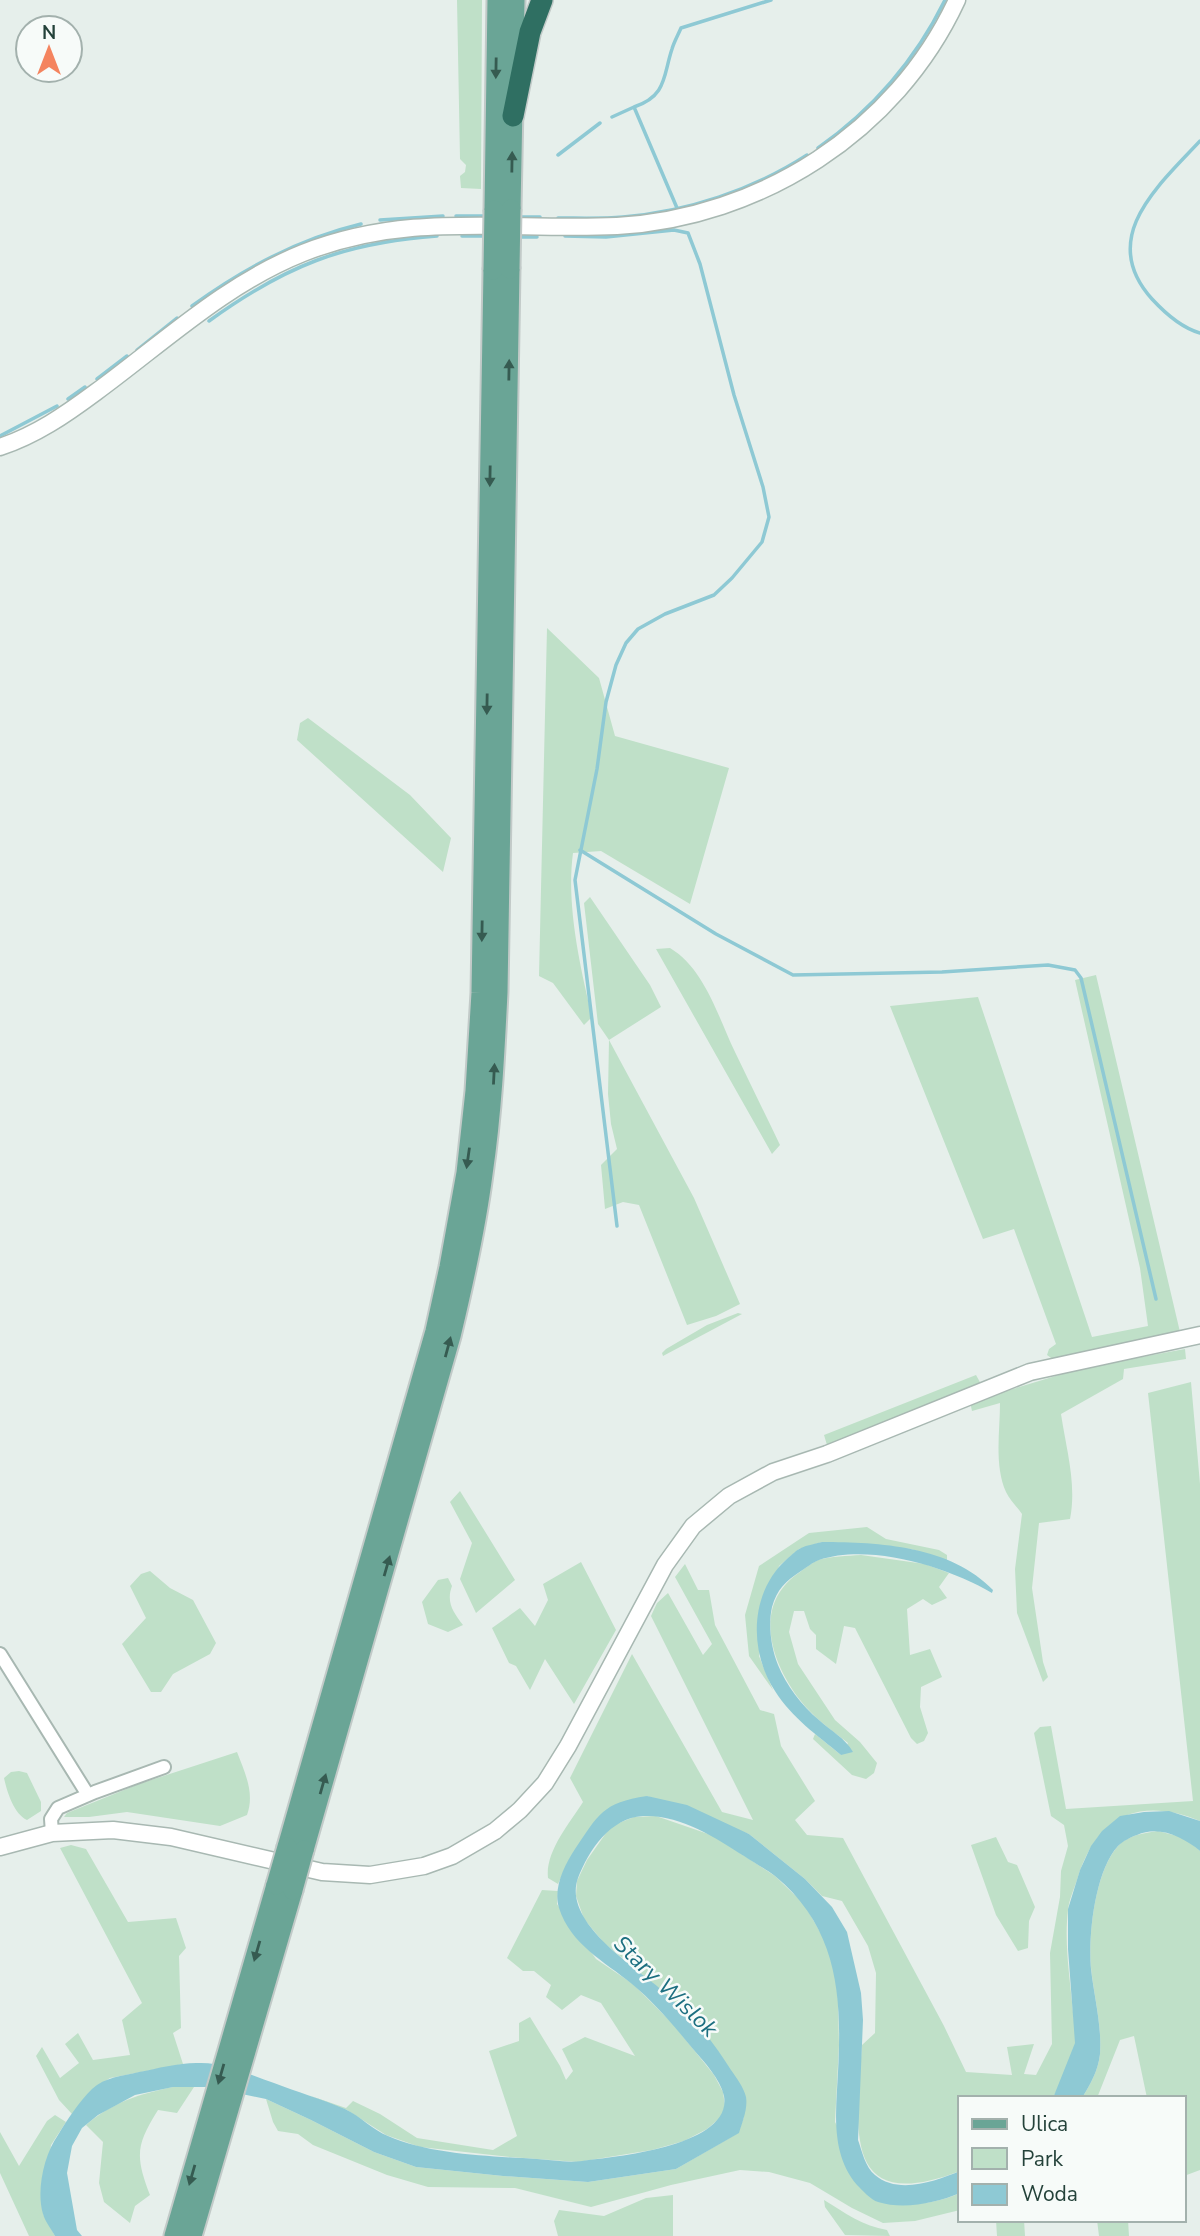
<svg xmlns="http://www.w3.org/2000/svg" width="1200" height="2236" viewBox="0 0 1200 2236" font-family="'Nunito Sans',sans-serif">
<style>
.green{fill:#bfe0c8}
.water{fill:#8ec9d4}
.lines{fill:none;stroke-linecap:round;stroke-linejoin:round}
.stream{stroke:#8ec9d4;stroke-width:3.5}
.minor-casing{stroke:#a8b8b2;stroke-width:16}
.tertiary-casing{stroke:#a8b8b2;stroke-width:19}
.primary-casing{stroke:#c2cac8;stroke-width:23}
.motorway-casing{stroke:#c2cac8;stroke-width:24}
.minor{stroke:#fff;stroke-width:12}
.tertiary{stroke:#fff;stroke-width:16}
.primary{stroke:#6aa596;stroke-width:19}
.motorway{stroke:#2f6f62;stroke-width:21}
.primary-bridge-casing{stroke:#c2cac8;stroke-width:23;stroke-linecap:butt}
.primary-bridge{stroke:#6aa596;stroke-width:19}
.oneway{fill:#365b51}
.labels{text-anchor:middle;stroke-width:5;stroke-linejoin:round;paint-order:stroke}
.water-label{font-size:23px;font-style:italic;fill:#1c6f80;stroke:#f7fbf9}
</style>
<rect width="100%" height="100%" fill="#e6efeb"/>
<path class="green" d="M 457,0 L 482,0 L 481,189 L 461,188 L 460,176 L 465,172 L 466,165 L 460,159 Z
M 547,628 L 599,678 L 615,736 L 729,768 L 690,904 L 601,851 L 573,853 C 566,905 580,966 592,1017 L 584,1025 L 553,983 L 539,976 Z
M 308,718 L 410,795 L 451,838 L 443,872 L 297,740 L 300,723 Z
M 590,897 L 650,985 L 661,1007 L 609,1040 L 694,1198 L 740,1304 L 716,1316 L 687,1325 L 639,1205 L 623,1202 L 605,1209 L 601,1165 L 617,1149 L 611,1124 L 608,1094 L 609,1040 L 598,1024 L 584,903 Z
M 670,948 C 705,969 718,1017 735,1052 C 750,1083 765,1114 780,1145 L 772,1154 L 656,949 Z
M 1096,975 L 1180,1332 L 1054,1360 L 1047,1355 L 1049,1349 L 1056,1344 L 1014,1229 L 983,1239 L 890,1006 L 978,997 L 1092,1337 L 1148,1326 L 1140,1268 L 1075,980 Z
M 738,1313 L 742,1314 L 663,1356 L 662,1353 L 666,1349 L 707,1325 Z
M 1185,1349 L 1186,1359 L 1124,1369 L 1123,1379 L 1061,1414 C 1066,1448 1077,1484 1070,1519 L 1039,1523 L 1032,1588 L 1043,1662 L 1048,1677 L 1043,1682 L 1017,1613 L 1015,1569 L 1022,1514 C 1017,1507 1010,1500 1006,1492 C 994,1465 1000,1431 1000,1403 L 972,1411 L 970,1402 L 1082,1368 Z
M 976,1375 L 981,1384 L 827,1445 L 824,1435 Z
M 1191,1382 L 1200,1484 L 1200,1821 C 1139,1796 1096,1816 1077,1880 C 1074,1889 1069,1900 1068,1910 C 1064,1943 1070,1979 1073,2012 C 1074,2022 1077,2034 1075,2044 C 1073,2062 1061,2081 1053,2098 L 960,2098 L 960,2171 C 841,2217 856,2128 862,2045 L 875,2033 L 876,1973 L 868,1946 L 842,1901 L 822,1896 L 805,1879 L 749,1834 L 647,1796 L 570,1858 L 558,1884 L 548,1878 C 545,1852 569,1824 583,1802 L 570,1778 L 632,1654 L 722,1812 L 753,1820 L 651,1616 L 657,1603 L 668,1593 L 703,1655 L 712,1644 L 675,1577 L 685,1564 L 698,1590 L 709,1590 L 715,1625 L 760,1710 L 774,1714 L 781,1746 L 815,1801 L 795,1820 L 807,1835 L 843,1838 L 944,2026 L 966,2072 L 1012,2075 L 1007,2047 L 1034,2044 L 1024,2074 L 1036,2075 L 1052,2044 L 1050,1953 L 1060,1897 L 1061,1871 L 1068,1846 L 1064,1825 L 1051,1816 L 1034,1733 L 1040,1727 L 1051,1726 L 1066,1809 L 1193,1801 L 1148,1393 Z
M 460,1491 L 515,1580 L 476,1613 L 460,1579 L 472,1543 L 450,1502 Z
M 867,1527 L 886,1539 L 939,1550 L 947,1555 L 947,1561 L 911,1549 L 822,1542 L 799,1549 L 779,1566 L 759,1656 L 773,1690 L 749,1656 L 745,1615 L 759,1566 L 809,1533 Z
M 861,1555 L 925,1564 L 949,1573 L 939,1587 L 947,1598 L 932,1605 L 923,1599 L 907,1609 L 910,1655 L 930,1649 L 942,1677 L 921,1687 L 920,1707 L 928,1733 L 924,1741 L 917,1744 L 911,1738 L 855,1628 L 844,1626 L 836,1664 L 816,1649 L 816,1635 L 810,1629 L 804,1611 L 794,1611 L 789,1632 L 798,1664 L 835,1720 L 860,1742 L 877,1763 L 874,1773 L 866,1779 L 852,1775 L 813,1739 L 815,1734 L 841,1755 L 848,1743 C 831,1730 813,1717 800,1700 C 770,1661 752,1604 800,1572 C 805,1568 812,1563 818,1560 C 831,1556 847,1556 861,1555 Z
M 581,1562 L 616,1630 L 574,1704 L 545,1659 L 530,1690 L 516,1666 L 509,1663 L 492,1628 L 520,1608 L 535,1626 L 548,1600 L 543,1584 Z
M 150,1571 L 170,1588 L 193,1600 L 216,1643 L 210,1654 L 173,1674 L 161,1692 L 151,1692 L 122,1644 L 146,1618 L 130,1586 L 141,1574 Z
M 448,1578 L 452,1586 C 446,1602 453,1612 463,1625 L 448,1632 L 428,1624 L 422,1602 L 438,1580 Z
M 237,1752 C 245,1773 255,1793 247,1815 L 220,1826 L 127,1812 L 89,1817 L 64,1817 L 67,1813 L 139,1784 Z
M 19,1771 L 27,1773 L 41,1802 L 41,1811 L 27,1820 C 14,1814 7,1792 4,1778 L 11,1772 Z
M 656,1816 L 714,1836 L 775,1876 L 804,1904 L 827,1944 L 836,1978 L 838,2000 L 839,2045 L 835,2122 L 876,2201 C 907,2205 931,2206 960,2193 L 960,2210 L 915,2221 L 883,2223 L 852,2208 L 810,2183 L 769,2172 L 740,2170 L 671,2185 L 591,2207 L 515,2188 L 428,2187 L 387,2175 L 313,2145 L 298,2134 L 278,2131 L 273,2122 L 266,2099 L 311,2120 L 374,2152 L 416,2167 L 503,2176 L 588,2182 L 676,2169 L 738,2133 L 744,2117 L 662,1991 L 604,1943 L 584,1919 L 576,1896 L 577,1881 L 587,1860 L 611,1826 L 634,1817 Z
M 1158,1831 L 1185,1838 L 1200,1851 L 1200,2170 L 1184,2176 L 1184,2098 L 1147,2098 L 1134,2036 L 1120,2040 L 1097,2098 L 1082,2098 C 1091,2083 1098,2071 1100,2054 C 1102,2026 1094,1996 1091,1968 C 1088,1935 1095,1870 1119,1845 C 1129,1835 1144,1833 1158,1831 Z
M 996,1837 L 1008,1862 L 1017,1865 L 1035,1907 L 1029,1921 L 1028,1948 L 1018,1951 L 996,1915 L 971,1845 Z
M 71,1845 L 86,1849 L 128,1922 L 176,1918 L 186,1948 L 179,1956 L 181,2028 L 173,2033 L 183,2064 L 110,2078 L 93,2089 L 72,2114 L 59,2100 L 36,2056 L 42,2047 L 60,2078 L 79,2063 L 65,2044 L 78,2033 L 93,2060 L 130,2055 L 122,2020 L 142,2003 L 60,1848 Z
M 542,1890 L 558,1891 L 557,1904 L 596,1959 L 633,1984 L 673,2024 L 714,2075 L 723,2092 L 725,2106 L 721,2117 L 707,2129 L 684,2141 L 652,2150 L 578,2162 L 510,2157 L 420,2147 L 386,2135 L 347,2110 L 308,2095 L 346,2108 L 353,2101 L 380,2114 L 417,2138 L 493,2150 L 517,2136 L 489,2051 L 519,2041 L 519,2023 L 530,2017 L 560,2066 L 566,2080 L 573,2071 L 562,2049 L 585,2037 L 635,2056 L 601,2003 L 581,1995 L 562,2010 L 546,1997 L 551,1985 L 534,1971 L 523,1971 L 507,1958 Z
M 173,2087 L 194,2087 L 177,2113 L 158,2110 C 136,2145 135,2156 150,2195 L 135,2206 L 130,2223 L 104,2202 L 99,2183 L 103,2142 L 86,2125 C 113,2102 139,2094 173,2087 Z
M 55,2115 L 66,2122 L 51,2145 L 43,2214 L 55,2236 L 29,2236 L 0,2173 L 0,2132 L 19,2166 L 47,2121 Z
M 673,2195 L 673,2236 L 558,2236 L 554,2221 L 559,2210 L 604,2216 L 646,2198 Z
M 824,2200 C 845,2213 863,2226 887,2230 L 890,2236 L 845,2235 L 825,2207 Z
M 996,2220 L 1024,2220 L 1025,2236 L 997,2236 Z
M 1097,2220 L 1128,2220 L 1129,2236 L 1099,2236 Z"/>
<path class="water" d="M 822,1542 C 879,1542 951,1546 993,1590 L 992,1593 C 948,1567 870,1543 819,1560 C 813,1562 806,1568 801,1571 C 786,1581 777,1589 772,1607 C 768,1625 771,1648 778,1665 C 786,1685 802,1706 819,1720 C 831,1731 845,1738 853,1752 L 841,1755 C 817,1735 792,1718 775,1691 C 748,1650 750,1591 788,1558 C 792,1555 796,1550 801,1548 C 807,1545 815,1544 822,1542 Z
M 647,1796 L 687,1805 L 749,1834 L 805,1879 L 832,1907 L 847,1932 L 861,1993 L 863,2020 L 858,2140 C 862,2151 865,2167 875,2175 C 898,2195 936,2181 960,2171 L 960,2193 C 936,2203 904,2210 878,2202 C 871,2200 862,2190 857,2185 C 834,2158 835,2123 837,2090 C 842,2009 844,1933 775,1876 C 766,1869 754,1863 744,1856 C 715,1837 679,1814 643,1816 C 610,1818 589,1850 578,1878 C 562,1922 634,1966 662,1990 C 673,2001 685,2012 696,2023 C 709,2037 721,2054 731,2070 C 736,2077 744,2088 746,2097 C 748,2109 742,2123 739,2133 L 676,2169 L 588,2182 L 503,2176 L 416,2167 L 374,2152 L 311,2120 L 266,2099 L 209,2087 L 173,2087 L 135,2095 L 98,2115 L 82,2128 L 72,2146 L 67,2173 L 77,2230 L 82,2236 L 55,2236 C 51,2229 45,2221 43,2214 C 36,2190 44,2155 58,2135 C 67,2120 79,2102 92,2089 C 105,2077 122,2076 139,2072 C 159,2068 181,2062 201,2063 C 227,2063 250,2075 274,2083 C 297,2092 322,2099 345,2109 C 360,2116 373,2130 388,2136 C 431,2155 491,2156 537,2159 C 552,2160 567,2163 582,2161 C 616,2157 733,2146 724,2096 C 720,2078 704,2062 693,2049 C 674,2026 655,2003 632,1984 C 604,1961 571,1945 559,1908 C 553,1888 564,1866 575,1849 C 599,1814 602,1803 647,1796 Z
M 1169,1811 L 1200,1821 L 1200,1851 C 1183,1837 1159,1825 1137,1835 C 1131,1837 1123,1841 1118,1846 C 1095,1871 1088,1935 1091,1969 C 1094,1996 1102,2026 1100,2054 C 1098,2071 1091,2083 1082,2098 L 1053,2098 L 1075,2043 L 1068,1949 L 1068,1909 L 1080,1870 L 1091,1846 L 1102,1831 L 1120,1816 L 1144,1812 Z"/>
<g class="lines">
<path class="stream" d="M 612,117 L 634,107
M 1200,141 C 1158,186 1097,238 1152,299 C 1164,312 1182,328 1200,333
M 818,148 C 872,110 916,59 945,0
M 558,155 L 600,123
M 677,208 L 634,107 C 667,96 663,76 672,49 C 674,42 678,35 681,28 L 771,0
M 456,216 L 486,216
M 518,217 L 540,217
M 558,218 C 579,218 601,219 623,217 C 687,212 753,190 807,155
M 380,220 L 443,216
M 462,236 L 488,236
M 565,236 L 606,237 L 674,230 L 688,233 L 700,264 L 734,395 L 763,487 L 769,517 L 762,542 L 732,578 L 714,595 L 665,614 L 638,629 L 626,643 L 616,665 L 606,702 L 597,769 L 575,880 L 617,1226
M 517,237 L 537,237
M 192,306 C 244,268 298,239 361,224
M 209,321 C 285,266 343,243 437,236
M 137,350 L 177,318
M 97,379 L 127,356
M 68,399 L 85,387
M 0,436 L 57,406
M 580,850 L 716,934 L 793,975 L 942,972 L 1048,965 L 1075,970 L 1081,978 L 1156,1299"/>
<defs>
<path id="minor" d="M 0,1654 L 88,1795
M 52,1833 L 51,1819 L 58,1808 L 95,1792 L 164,1767"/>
<path id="tertiary" d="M 0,447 C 36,435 65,415 96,392 C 163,343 225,284 303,253 C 409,211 507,231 617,226 C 760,218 896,132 957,0
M 0,1847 L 52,1833 L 113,1830 L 171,1837 L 322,1872 L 370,1875 L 424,1866 L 452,1856 L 495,1831 L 520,1810 L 545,1783 L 568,1746 L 665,1565 L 693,1526 L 729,1496 L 773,1472 L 827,1454 L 1030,1372 L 1200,1335"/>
<path id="primary" d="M 511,209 L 515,0
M 494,210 L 497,0
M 287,1847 L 435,1331 L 449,1267 L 466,1173 L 475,1091 L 481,993 L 493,270
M 304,1850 L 451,1336 C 464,1282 476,1228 483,1174 C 492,1113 495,1053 498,992 L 510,269
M 174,2236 L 276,1885
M 192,2236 L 293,1890"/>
<path id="motorway" d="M 513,116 L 530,32 L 542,0"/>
</defs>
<use href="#minor" class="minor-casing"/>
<use href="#tertiary" class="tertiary-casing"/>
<use href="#primary" class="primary-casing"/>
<use href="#motorway" class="motorway-casing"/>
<use href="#minor" class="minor"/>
<use href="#tertiary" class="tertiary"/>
<use href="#primary" class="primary"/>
<use href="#motorway" class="motorway"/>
<defs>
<path id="primary-bridge" d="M 510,269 L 511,209
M 493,270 L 494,210
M 276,1885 L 287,1847
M 293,1890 L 304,1850"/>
</defs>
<use href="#primary-bridge" class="primary-bridge-casing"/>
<use href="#primary-bridge" class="primary-bridge"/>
</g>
<defs><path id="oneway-solid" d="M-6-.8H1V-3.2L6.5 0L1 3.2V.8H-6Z" transform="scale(1.75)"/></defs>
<g class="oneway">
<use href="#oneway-solid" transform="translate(496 68) rotate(91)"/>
<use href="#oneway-solid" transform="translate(512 162) rotate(-89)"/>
<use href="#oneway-solid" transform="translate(509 370) rotate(-89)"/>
<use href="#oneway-solid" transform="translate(490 476) rotate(91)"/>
<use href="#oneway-solid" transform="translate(487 704) rotate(91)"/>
<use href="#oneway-solid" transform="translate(482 931) rotate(91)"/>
<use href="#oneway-solid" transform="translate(494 1074) rotate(-87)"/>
<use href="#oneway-solid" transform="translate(468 1158) rotate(98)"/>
<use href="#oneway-solid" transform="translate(448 1347) rotate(-75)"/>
<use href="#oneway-solid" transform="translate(387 1566) rotate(-74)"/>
<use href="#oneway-solid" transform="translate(323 1784) rotate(-74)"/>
<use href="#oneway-solid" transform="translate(257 1951) rotate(106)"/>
<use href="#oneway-solid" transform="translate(221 2074) rotate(106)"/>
<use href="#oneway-solid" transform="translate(192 2175) rotate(106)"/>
</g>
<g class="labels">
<g class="water-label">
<text transform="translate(666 1986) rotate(44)" y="8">Stary Wislok</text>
</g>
</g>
<rect x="958" y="2096" width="228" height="126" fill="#f7fbf9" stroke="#a3b1ad" stroke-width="2"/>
<rect x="972" y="2119" width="35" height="10" fill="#6aa596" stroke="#a3b1ad" stroke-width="2"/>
<text x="1021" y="2131" font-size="21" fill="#24423a">Ulica</text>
<rect x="972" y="2148" width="35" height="21" fill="#bfe0c8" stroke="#a3b1ad" stroke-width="2"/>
<text x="1021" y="2166" font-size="21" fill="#24423a">Park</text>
<rect x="972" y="2184" width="35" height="21" fill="#8ec9d4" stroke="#a3b1ad" stroke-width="2"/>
<text x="1021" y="2201" font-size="21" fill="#24423a">Woda</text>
<g transform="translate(49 49)"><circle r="33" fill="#f7fbf9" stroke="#a3b1ad" stroke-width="2"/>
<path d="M0-5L12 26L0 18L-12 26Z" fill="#f4845f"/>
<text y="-10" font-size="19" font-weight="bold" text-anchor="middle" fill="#24423a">N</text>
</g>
</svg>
